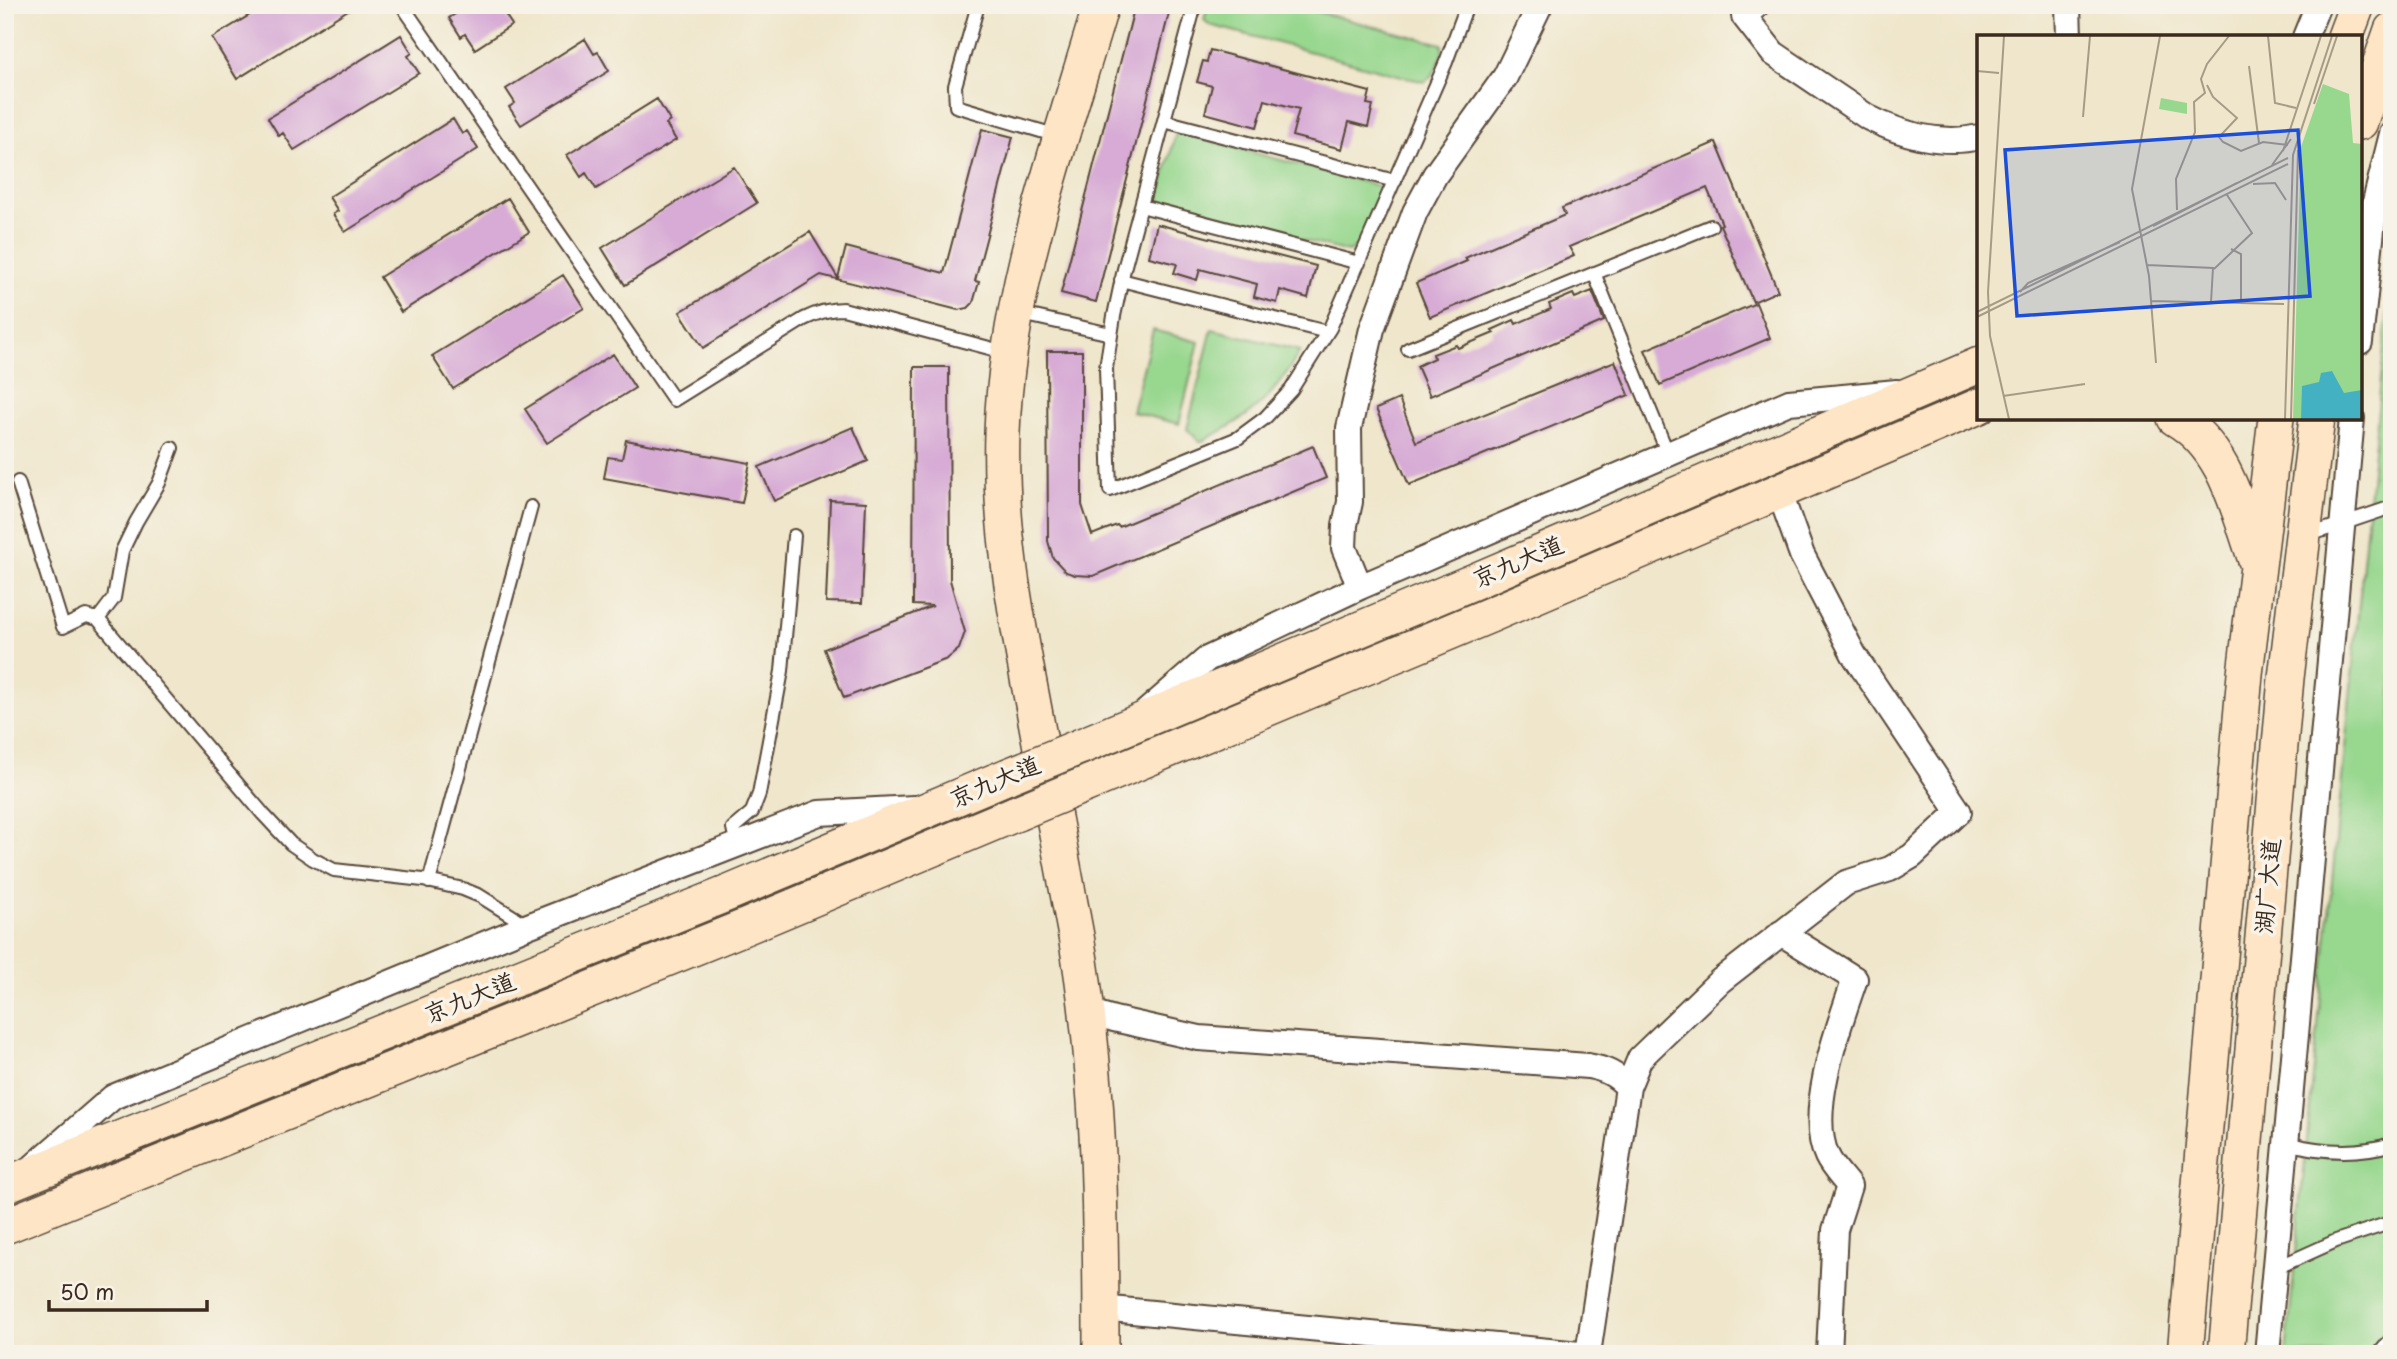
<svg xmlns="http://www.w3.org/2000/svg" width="2397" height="1359" viewBox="0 0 2397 1359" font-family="'Playpen Sans','LXGW WenKai TC',sans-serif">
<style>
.green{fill:#97d78e;stroke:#698056;stroke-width:2}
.building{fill:#d7abd5}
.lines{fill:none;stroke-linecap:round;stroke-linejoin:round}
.lane-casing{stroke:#564638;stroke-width:16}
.street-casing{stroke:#564638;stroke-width:28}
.secondary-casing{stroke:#564638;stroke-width:38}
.lane{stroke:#fff;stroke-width:12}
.street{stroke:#fff;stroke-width:24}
.secondary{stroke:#fde5c5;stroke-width:35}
.secondary-bridge-casing{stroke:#564638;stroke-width:38;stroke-linecap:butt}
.secondary-bridge{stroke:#fde5c5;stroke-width:35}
.labels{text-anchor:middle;stroke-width:7;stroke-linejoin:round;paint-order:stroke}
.street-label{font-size:24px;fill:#3b2a1e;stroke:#f7f3e8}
.inset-road{fill:none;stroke:#a79b86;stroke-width:2}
.view{fill:#1d4ed8;fill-opacity:0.15;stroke:#1d4ed8;stroke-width:3.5}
.inset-edge{fill:none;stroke:#3b2a1e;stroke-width:3.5}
</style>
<rect width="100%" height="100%" fill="#f7f3e8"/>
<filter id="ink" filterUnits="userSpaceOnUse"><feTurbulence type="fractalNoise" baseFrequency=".0143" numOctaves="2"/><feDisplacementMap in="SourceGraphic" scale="14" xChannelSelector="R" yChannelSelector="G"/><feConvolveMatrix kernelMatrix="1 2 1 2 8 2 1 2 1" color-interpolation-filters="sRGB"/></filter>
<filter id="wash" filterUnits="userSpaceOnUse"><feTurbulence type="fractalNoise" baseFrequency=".00686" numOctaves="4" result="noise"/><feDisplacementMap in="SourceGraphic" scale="28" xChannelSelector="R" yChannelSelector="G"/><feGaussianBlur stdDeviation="1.57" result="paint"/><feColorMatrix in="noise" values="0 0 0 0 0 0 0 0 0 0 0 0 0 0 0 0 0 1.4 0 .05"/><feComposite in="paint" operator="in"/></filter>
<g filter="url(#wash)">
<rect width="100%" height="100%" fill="#efe6cb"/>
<path class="green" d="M 1208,5 L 1291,5 L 1442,44 C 1444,56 1434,77 1424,82 L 1210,25 L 1204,20 Z
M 1176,132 L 1382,187 L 1382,194 C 1374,213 1369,244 1348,252 L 1158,202 Z
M 2392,265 L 2392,1354 L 2286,1354 Z
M 1212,329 L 1300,351 C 1273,399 1250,418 1200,442 L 1187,429 Z
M 1153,330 L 1199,342 L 1179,424 L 1132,412 Z"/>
<g id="blocks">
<path class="building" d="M 266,5 L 356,5 L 237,79 L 212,38 Z
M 469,5 L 499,5 L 512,25 L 475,49 L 465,34 L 461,37 L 449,18 Z
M 1135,5 L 1171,5 L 1096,302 L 1061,293 Z
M 401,35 L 412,53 L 408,56 L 419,73 L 294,150 L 283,133 L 279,136 L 268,118 Z
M 585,39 L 594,54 L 598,52 L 609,71 L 521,125 L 509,107 L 515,103 L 506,89 Z
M 1210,50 L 1370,92 L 1367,104 L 1373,105 L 1368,127 L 1349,122 L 1342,149 L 1292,136 L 1299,109 L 1265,100 L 1257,127 L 1205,113 L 1212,86 L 1197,82 L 1203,61 L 1207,62 Z
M 657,99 L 670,121 L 666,124 L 676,140 L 596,189 L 586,173 L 581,177 L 567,155 Z
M 453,119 L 462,134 L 467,131 L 478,149 L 345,232 L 333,214 L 338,211 L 329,197 Z
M 982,129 L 1013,137 L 975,281 L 979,282 L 973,303 L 968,308 L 958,310 L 821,275 L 703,348 L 680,312 L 810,232 L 838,278 L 846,247 L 944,273 Z
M 1716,142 L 1778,291 L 1753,302 L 1720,225 L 1722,224 L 1707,188 L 1569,247 L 1574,256 L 1430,317 L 1416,283 L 1467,261 L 1465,258 L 1565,215 L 1562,208 Z
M 734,167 L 757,203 L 625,285 L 602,248 Z
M 508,198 L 529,232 L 401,312 L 380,277 Z
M 1157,224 L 1316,266 L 1308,298 L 1280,290 L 1277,303 L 1254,297 L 1257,284 L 1200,269 L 1197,280 L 1174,273 L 1177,264 L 1149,257 Z
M 563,275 L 584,308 L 453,389 L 432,356 Z
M 1592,291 L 1604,321 L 1430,396 L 1417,366 L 1434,358 L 1433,354 L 1456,345 L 1458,348 L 1494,333 L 1492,330 L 1514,320 L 1516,324 L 1551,309 L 1549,304 L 1573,294 L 1575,298 Z
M 1756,303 L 1770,338 L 1660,385 L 1645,350 Z
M 1047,351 L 1082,351 L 1082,505 L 1092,535 L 1117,525 L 1119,527 L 1313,446 L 1326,478 L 1093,576 L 1075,575 L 1066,572 L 1053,558 L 1048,541 Z
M 613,354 L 635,388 L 547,443 L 525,409 Z
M 1615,361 L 1629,395 L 1409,485 L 1376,409 L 1399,399 L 1416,442 Z
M 914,367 L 949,367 L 950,580 L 965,632 L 959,649 L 947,659 L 844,698 L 824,649 L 933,606 L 913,605 Z
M 853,427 L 868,461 L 774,501 L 759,467 Z
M 626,440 L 750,463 L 742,503 L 604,478 L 608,457 L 622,459 Z
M 830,500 L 866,502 L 862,603 L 826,602 Z"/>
</g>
</g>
<g filter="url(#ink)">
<use href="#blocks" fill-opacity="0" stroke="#564638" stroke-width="2"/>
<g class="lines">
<defs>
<path id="lane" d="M 402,5 L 674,400 L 804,319 C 816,313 829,309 843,309 L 1008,353
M 978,5 L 955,86 L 956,106 L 1061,137
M 1195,5 L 1124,269 L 1114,316 L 1106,368 L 1110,490 L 1238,438 L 1265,418 L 1291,390 L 1330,328 L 1446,62 L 1467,5
M 1164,121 L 1395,181
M 1141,206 L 1359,263
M 1594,273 L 1668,454
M 1121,280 L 1327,332
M 1017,313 L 1111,334
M 1408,349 L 1711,226
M 18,482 L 63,627 L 86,616 L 98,619 L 263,814 L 291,844 L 313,859 L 334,870 L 423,880 L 463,889 L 480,896 L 528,926
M 2306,536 L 2392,507
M 98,619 L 114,598 L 122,551 L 136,522 L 159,483 L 172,448
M 737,846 L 733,828 L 752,812 L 759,794 L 782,671 L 794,536
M 429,882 L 531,507
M 2286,1143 C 2321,1152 2356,1155 2392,1144
M 2274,1269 L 2336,1241 L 2392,1222
M 2379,1354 L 2392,1338"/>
<path id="street" d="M 1757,5 L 1744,16 L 1773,53 L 1869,118 C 1901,134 1942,146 1979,137
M 2068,5 L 2069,37
M 2305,37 L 2318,5
M 2360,342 L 2375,202 L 2392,134
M 1360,587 L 1344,548 L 1345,525 L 1350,502 L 1349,428 L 1372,329 L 1415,212 L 1435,175 L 1505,77 L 1540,5
M 1147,711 L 1207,659 L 1360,587 L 1789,402 L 1897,392
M 1781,933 L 1855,979 C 1840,1023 1806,1111 1827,1156 C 1832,1167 1842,1177 1849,1186 L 1835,1230 L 1829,1354
M 1087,1011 L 1114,1019 L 1199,1038 L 1588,1066 C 1605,1069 1616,1074 1628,1087 L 1588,1354
M 1628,1087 L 1640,1058 L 1720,981 L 1846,883 L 1890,869 L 1912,856 L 1959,812 L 1854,655 L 1802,555 L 1779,491
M 34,1166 L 113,1097 L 528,926 L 819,813 L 914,808
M 1101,1308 L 1580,1354
M 2267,1354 L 2352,418"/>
<path id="secondary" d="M 1101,5 C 1061,141 1006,291 1002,433 C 999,522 1015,612 1032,699 C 1047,778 1062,857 1076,936 C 1100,1076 1101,1212 1101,1354
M 2345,37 L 2357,5
M 2360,122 L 2392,30
M 2175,418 C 2226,447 2238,510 2256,560
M 1079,747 L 1475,581 L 1979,365
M 1089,783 L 1490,615 L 1979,406
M 5,1185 L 731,892 L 1008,776
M 5,1226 L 745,927 L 1017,813
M 2185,1354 L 2245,674 L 2276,418
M 2226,1354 L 2286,678 L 2317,418"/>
</defs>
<use href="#lane" class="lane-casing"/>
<use href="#street" class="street-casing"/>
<use href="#secondary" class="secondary-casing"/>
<use href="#lane" class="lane"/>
<use href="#street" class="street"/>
<use href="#secondary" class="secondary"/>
<defs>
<path id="secondary-bridge" d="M 1008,776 L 1079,747
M 1017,813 L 1089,783"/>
</defs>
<use href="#secondary-bridge" class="secondary-bridge-casing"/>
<use href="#secondary-bridge" class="secondary-bridge"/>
</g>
</g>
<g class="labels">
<g class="street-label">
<text transform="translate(1518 562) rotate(-23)" y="8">京九大道</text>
<text transform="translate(995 782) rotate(-23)" y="8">京九大道</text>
<text transform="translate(2268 886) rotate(-85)" y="8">湖广大道</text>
<text transform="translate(470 998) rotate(-22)" y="8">京九大道</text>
</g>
</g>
<g transform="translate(1977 35)">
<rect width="385" height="385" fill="#efe6cb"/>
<path d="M 346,49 L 372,59 L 376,108 L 385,109 L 385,384 L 316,384 L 324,112 ZM 184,63 L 210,68 L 210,79 L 182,74 Z" fill="#97d78e"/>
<path d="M 355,336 L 367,358 L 385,355 L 385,384 L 324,384 L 325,351 L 342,347 L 344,338 Z" fill="#44b1c2"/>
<path class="inset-road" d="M 27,1 L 11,257 L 13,301 L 32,384M 291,1 L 298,68 L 319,73M 272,31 L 282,108M 0,36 L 22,38M 230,50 L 236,62 L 260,83 L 242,102 L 246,107 L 264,116 L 286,107 L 311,110M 337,69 L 360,1M 106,82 L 113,1M 306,116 L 344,1M 295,130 L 314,104M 276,149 L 298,148 L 309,165M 200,175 L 199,144 L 218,97 L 217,67 L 228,58 L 224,44 L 230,29 L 252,1M 176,191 L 260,148M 254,214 L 264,219 L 264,268M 170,230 L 236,233 L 234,267M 237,234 L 275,198 L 250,160M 43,257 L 51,248 L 143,207M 174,266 L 307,269M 0,277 L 311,123M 0,282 L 311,129M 179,328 L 172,241 L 155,154 L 183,1M 26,361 L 108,349M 308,384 L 316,120 L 355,1M 314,384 L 321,115"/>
<path class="view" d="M 321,95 L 333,261 L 40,281 L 28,115 Z"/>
<rect width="385" height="385" class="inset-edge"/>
</g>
<rect width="2397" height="1359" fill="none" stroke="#f7f3e8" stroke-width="28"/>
<path d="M49 1300v10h158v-10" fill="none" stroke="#3b2a1e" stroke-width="3.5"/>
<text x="60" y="1300" font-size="21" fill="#3b2a1e" stroke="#f7f3e8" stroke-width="5" paint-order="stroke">50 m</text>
</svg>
